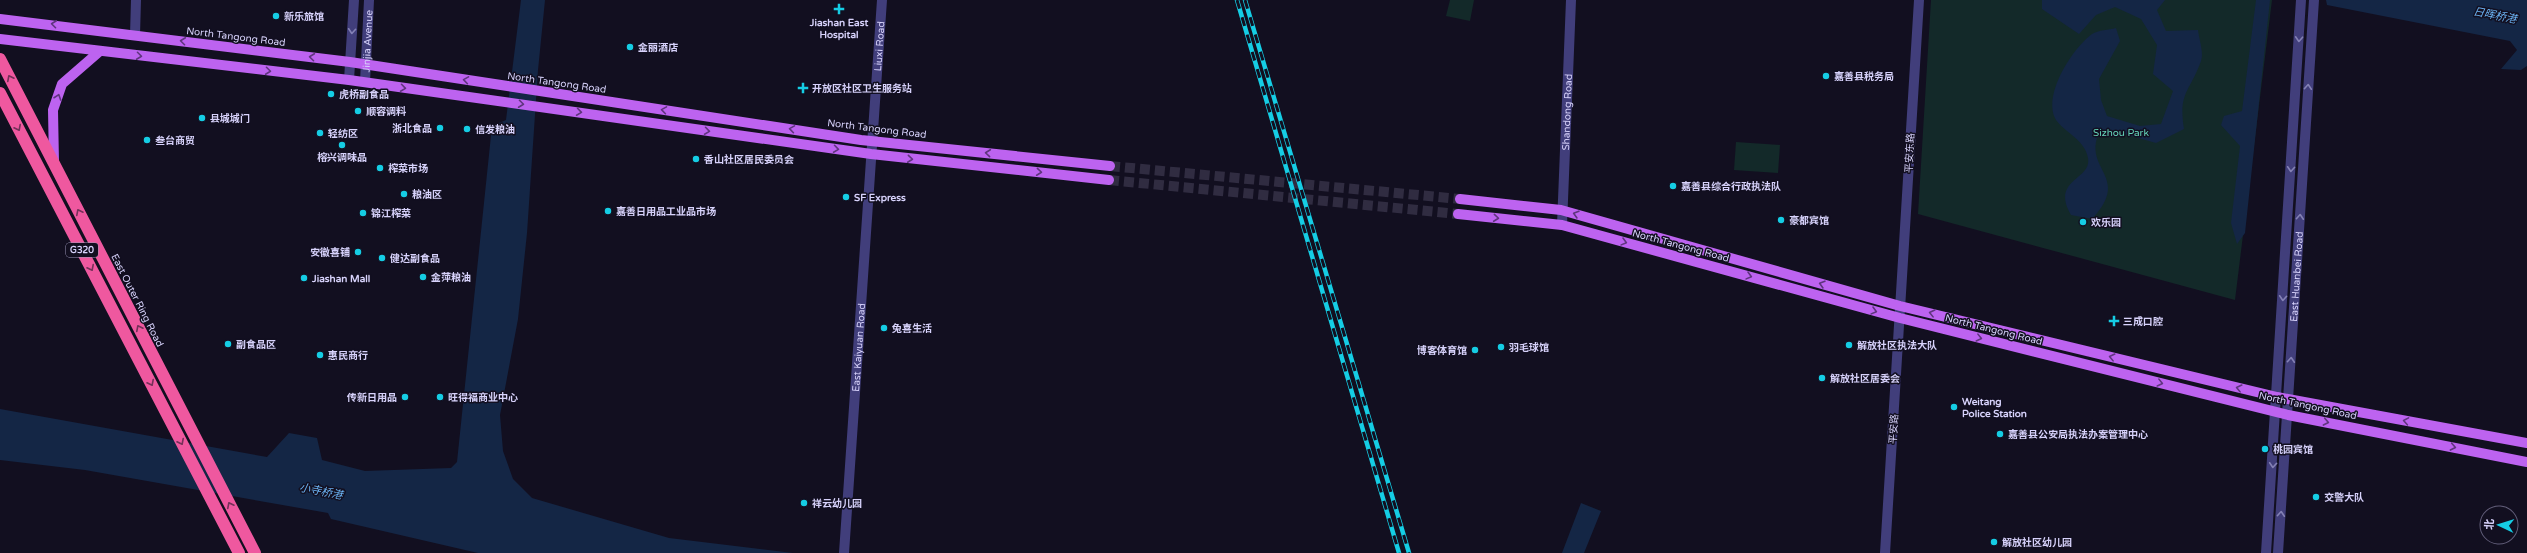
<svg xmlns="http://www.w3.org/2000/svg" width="2527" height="553" viewBox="0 0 2527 553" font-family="'Varela Round','Noto Sans SC',sans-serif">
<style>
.green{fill:#132929}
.water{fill:#142645}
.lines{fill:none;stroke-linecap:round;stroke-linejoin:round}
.major-tunnel{stroke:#302c41;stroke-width:10;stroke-dasharray:10 5;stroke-linecap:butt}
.minor{stroke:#413e7b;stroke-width:10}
.major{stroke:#bd63f0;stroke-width:10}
.highway{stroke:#ef589f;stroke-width:12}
.rail-casing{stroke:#15cde4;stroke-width:4.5}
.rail{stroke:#120f20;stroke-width:3;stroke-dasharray:9;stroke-linecap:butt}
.oneway{stroke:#5f357e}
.oneway2{stroke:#8481b5}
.oneway3{stroke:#753059}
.poi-dot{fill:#15cde4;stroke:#120f20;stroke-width:1.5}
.labels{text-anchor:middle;stroke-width:3;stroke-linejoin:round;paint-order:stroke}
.shield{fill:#120f20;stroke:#9c98b9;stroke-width:1}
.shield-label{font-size:9px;font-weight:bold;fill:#d7d2fb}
.poi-label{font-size:10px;font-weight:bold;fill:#d7d2fb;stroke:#120f20;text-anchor:start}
.street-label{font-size:10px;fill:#d7d2fb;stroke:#120f20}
.park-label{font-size:10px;fill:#65d4b9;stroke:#120f20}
.water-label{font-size:11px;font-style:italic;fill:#6ab1f1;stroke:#120f20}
</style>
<rect width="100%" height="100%" fill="#120f20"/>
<path class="green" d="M 1450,0 L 1474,0 L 1470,21 L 1446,16 Z
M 1931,0 L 2272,0 L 2235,300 L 1918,214 Z
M 1736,142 L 1780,145 L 1778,173 L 1734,170 Z"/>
<path class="water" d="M 521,0 L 545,0 L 538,70 L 527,233 L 518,319 L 500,415 L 503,451 L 513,479 L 532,498 L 669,538 L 793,553 L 478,553 L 331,519 L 328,513 L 85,470 L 0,460 L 0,409 L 267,457 L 289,433 L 317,438 L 322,460 L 365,471 L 451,468 L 457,462 L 492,126 L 506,120 Z
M 2042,0 L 2165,0 L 2157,10 L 2166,31 L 2198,30 C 2199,39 2204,53 2201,61 C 2190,92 2178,92 2184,129 L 2156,143 L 2110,130 L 2097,138 C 2087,171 2130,178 2092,219 L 2071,215 C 2050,179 2092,180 2088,158 C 2085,138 2059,130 2054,116 C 2045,91 2073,48 2092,34 C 2098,30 2109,30 2116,28 L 2120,41 L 2099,79 L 2101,100 L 2107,116 L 2140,126 L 2161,124 L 2173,91 L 2153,74 L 2157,45 L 2141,19 L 2115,7 L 2096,15 L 2079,34 L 2042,9 Z
M 2256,0 L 2270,0 L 2245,233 L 2237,244 L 2231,223 L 2240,146 L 2221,125 L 2224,116 L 2242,111 Z
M 2326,0 L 2527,0 L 2527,66 L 2521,70 L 2501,69 L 2517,50 L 2510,41 L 2327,5 Z
M 1581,503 L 1601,511 L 1584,553 L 1562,553 Z"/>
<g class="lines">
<path class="major-tunnel" d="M 1110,166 L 1460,199
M 1109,180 L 1458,214"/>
<g class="minor">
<path d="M 135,35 L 136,0"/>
<path d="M 349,80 L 354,0"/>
<path id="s1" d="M 365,82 L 369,0"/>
<path id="s2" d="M 1562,225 L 1571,0"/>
<path id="s3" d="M 844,553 L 882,0"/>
<path d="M 1885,553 L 1919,0"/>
<path d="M 2266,553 L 2301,0"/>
<path id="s4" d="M 2278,553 L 2314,0"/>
</g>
<path class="major" d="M 0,19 L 350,62 L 861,140 L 1110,166
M 0,39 L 349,80 L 871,154 L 1109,180
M 54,163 L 53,110 L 62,84 L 100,51
M 1460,199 L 1561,210 L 1900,306 L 2277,397 L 2527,443
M 1458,214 L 1562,225 L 1900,318 L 2288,415 L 2527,462"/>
<path class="highway" d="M 0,59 L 255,553
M 0,93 L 239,553"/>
<defs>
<path id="rail" d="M 1237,0 L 1399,553
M 1245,0 L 1409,553"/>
</defs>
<use href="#rail" class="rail-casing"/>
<use href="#rail" class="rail"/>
</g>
<defs><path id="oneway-chevron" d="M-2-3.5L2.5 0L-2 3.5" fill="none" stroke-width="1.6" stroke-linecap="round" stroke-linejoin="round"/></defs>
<g class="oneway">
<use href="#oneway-chevron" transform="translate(54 24) rotate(-173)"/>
<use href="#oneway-chevron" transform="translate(183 41) rotate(-173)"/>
<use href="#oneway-chevron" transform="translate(139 56) rotate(7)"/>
<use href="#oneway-chevron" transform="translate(312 57) rotate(-173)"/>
<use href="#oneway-chevron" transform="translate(268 71) rotate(7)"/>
<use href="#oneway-chevron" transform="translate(466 80) rotate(-171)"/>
<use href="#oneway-chevron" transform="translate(403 88) rotate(8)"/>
<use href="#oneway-chevron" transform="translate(58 97) rotate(-71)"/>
<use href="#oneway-chevron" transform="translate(521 104) rotate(7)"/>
<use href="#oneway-chevron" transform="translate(664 110) rotate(-171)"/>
<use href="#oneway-chevron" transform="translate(579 112) rotate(8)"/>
<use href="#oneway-chevron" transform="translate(792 129) rotate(-171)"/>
<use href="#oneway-chevron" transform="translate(707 131) rotate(8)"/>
<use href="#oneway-chevron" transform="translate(836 149) rotate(8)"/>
<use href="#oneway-chevron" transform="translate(988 153) rotate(-174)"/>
<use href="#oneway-chevron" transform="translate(910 159) rotate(6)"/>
<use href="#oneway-chevron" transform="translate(1039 172) rotate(6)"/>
<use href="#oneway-chevron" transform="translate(1576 214) rotate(-164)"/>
<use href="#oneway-chevron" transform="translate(1496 218) rotate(6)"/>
<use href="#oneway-chevron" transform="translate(1624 242) rotate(15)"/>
<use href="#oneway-chevron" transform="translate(1749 276) rotate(15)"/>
<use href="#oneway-chevron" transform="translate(1822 284) rotate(-164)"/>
<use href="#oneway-chevron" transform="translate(1874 311) rotate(15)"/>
<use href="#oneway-chevron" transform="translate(1932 313) rotate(-166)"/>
<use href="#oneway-chevron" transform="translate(1979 338) rotate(14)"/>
<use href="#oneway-chevron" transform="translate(2112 357) rotate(-166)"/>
<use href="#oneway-chevron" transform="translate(2160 383) rotate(14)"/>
<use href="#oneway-chevron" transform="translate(2239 388) rotate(-166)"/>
<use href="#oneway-chevron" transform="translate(2406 421) rotate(-170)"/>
<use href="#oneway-chevron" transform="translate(2326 422) rotate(11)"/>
<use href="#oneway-chevron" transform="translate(2453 447) rotate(11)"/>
</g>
<g class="oneway2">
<use href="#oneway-chevron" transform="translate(352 31) rotate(94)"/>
<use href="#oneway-chevron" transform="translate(2299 39) rotate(93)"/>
<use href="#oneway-chevron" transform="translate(2308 87) rotate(-86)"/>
<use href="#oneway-chevron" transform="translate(2291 169) rotate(94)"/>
<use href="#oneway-chevron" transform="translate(2300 217) rotate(-86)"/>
<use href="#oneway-chevron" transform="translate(2283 298) rotate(94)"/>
<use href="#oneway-chevron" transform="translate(2291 360) rotate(-86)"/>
<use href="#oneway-chevron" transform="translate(2273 465) rotate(94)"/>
<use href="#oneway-chevron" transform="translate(2281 514) rotate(-86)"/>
</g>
<g class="oneway3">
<use href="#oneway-chevron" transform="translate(10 78) rotate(-117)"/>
<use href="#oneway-chevron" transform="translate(18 128) rotate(63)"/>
<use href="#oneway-chevron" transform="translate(79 212) rotate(-117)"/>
<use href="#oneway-chevron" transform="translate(91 268) rotate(63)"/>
<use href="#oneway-chevron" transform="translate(139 328) rotate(-117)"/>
<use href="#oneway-chevron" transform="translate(151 383) rotate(63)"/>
<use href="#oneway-chevron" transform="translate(181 442) rotate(63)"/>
<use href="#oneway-chevron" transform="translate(230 505) rotate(-117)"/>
</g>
<g class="poi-dot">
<path d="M837 3h4v4h4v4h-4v4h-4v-4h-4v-4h4z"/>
<circle cx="276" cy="16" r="4"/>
<circle cx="630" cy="47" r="4"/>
<circle cx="1826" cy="76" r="4"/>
<path d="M801 82h4v4h4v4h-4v4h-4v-4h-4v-4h4z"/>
<circle cx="331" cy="94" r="4"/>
<circle cx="358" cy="111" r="4"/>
<circle cx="202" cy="118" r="4"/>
<circle cx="440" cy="128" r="4"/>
<circle cx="467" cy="129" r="4"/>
<circle cx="320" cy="133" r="4"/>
<circle cx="147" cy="140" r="4"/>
<circle cx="342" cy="145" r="4"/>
<circle cx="696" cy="159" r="4"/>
<circle cx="380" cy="168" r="4"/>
<circle cx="1673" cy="186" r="4"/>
<circle cx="404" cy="194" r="4"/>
<circle cx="846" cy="197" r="4"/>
<circle cx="608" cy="211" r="4"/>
<circle cx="363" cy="213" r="4"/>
<circle cx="1781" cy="220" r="4"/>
<circle cx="2083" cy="222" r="4"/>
<circle cx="358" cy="252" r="4"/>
<circle cx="382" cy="258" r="4"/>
<circle cx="423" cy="277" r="4"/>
<circle cx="304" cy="278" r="4"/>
<path d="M2112 315h4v4h4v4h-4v4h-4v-4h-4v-4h4z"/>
<circle cx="884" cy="328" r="4"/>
<circle cx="228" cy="344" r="4"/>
<circle cx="1849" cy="345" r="4"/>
<circle cx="1501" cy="347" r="4"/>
<circle cx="1475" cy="350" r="4"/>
<circle cx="320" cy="355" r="4"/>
<circle cx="1822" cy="378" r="4"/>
<circle cx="405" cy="397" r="4"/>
<circle cx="440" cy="397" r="4"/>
<circle cx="1954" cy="407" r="4"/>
<circle cx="2000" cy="434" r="4"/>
<circle cx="2265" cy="449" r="4"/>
<circle cx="2316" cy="497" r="4"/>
<circle cx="804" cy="503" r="4"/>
<circle cx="1994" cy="542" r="4"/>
</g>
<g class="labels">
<rect class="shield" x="66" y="243" width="32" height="14" rx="3"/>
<g class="shield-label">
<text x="82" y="253">G320</text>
</g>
<g class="poi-label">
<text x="284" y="20">新乐旅馆</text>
<text x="839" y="26" text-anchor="middle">Jiashan East<tspan x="839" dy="12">Hospital</tspan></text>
<text x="638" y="51">金丽酒店</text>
<text x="1834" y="80">嘉善县税务局</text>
<text x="812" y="92">开放区社区卫生服务站</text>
<text x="339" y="98">虎桥副食品</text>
<text x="366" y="115">顺容调料</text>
<text x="210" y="122">县城城门</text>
<text x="432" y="132" text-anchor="end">浙北食品</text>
<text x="475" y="133">信发粮油</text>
<text x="328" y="137">轻纺区</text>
<text x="155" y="144">叁台商贸</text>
<text x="342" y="161" text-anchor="middle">榕兴调味品</text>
<text x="704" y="163">香山社区居民委员会</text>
<text x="388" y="172">榨菜市场</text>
<text x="1681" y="190">嘉善县综合行政执法队</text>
<text x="412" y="198">粮油区</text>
<text x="854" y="201">SF Express</text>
<text x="616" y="215">嘉善日用品工业品市场</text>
<text x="371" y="217">锦江榨菜</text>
<text x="1789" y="224">豪都宾馆</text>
<text x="2091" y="226">欢乐园</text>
<text x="350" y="256" text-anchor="end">安徽喜铺</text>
<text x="390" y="262">健达副食品</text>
<text x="431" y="281">金萍粮油</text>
<text x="312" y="282">Jiashan Mall</text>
<text x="2123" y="325">三成口腔</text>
<text x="892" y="332">兔喜生活</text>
<text x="236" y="348">副食品区</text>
<text x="1857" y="349">解放社区执法大队</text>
<text x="1509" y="351">羽毛球馆</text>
<text x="1467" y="354" text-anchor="end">博客体育馆</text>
<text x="328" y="359">惠民商行</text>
<text x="1830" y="382">解放社区居委会</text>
<text x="397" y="401" text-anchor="end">传新日用品</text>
<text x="448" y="401">旺得福商业中心</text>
<text x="1962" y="405">Weitang<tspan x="1962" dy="12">Police Station</tspan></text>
<text x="2008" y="438">嘉善县公安局执法办案管理中心</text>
<text x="2273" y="453">桃园宾馆</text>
<text x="2324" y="501">交警大队</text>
<text x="812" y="507">祥云幼儿园</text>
<text x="2002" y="546">解放社区幼儿园</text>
</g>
<g class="street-label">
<text transform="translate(236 36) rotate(7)" y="4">North Tangong Road</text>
<text dy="4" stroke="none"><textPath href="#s1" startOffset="41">Jinjia Avenue</textPath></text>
<text dy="4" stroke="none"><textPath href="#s3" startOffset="508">Liuxi Road</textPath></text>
<text transform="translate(557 82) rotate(8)" y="4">North Tangong Road</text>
<text dy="4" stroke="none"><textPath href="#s2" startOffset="113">Shandong Road</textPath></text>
<text transform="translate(877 128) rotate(7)" y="4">North Tangong Road</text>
<text transform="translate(1909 153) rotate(-87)" y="4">平安东路</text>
<text transform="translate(1681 245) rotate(15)" y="4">North Tangong Road</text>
<text dy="4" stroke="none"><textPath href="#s4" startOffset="277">East Huanbei Road</textPath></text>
<text transform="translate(138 300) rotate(63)" y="4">East Outer Ring Road</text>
<text transform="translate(1994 329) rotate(14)" y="4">North Tangong Road</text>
<text dy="4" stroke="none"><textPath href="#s3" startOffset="206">East Kaiyuan Road</textPath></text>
<text transform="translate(2308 405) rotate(12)" y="4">North Tangong Road</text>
<text transform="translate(1893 429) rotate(-86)" y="4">平安路</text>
</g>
<g class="park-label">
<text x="2121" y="136">Sizhou Park</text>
</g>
<g class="water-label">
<text transform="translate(2495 15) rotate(11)" y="4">日晖桥港</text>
<text transform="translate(321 491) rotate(11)" y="4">小寺桥港</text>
</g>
</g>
<g transform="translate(2499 525) rotate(274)"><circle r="19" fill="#120f20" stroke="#615d78"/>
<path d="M0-3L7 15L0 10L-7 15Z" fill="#15cde4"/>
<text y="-6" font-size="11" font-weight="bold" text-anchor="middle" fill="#d7d2fb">北</text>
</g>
</svg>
